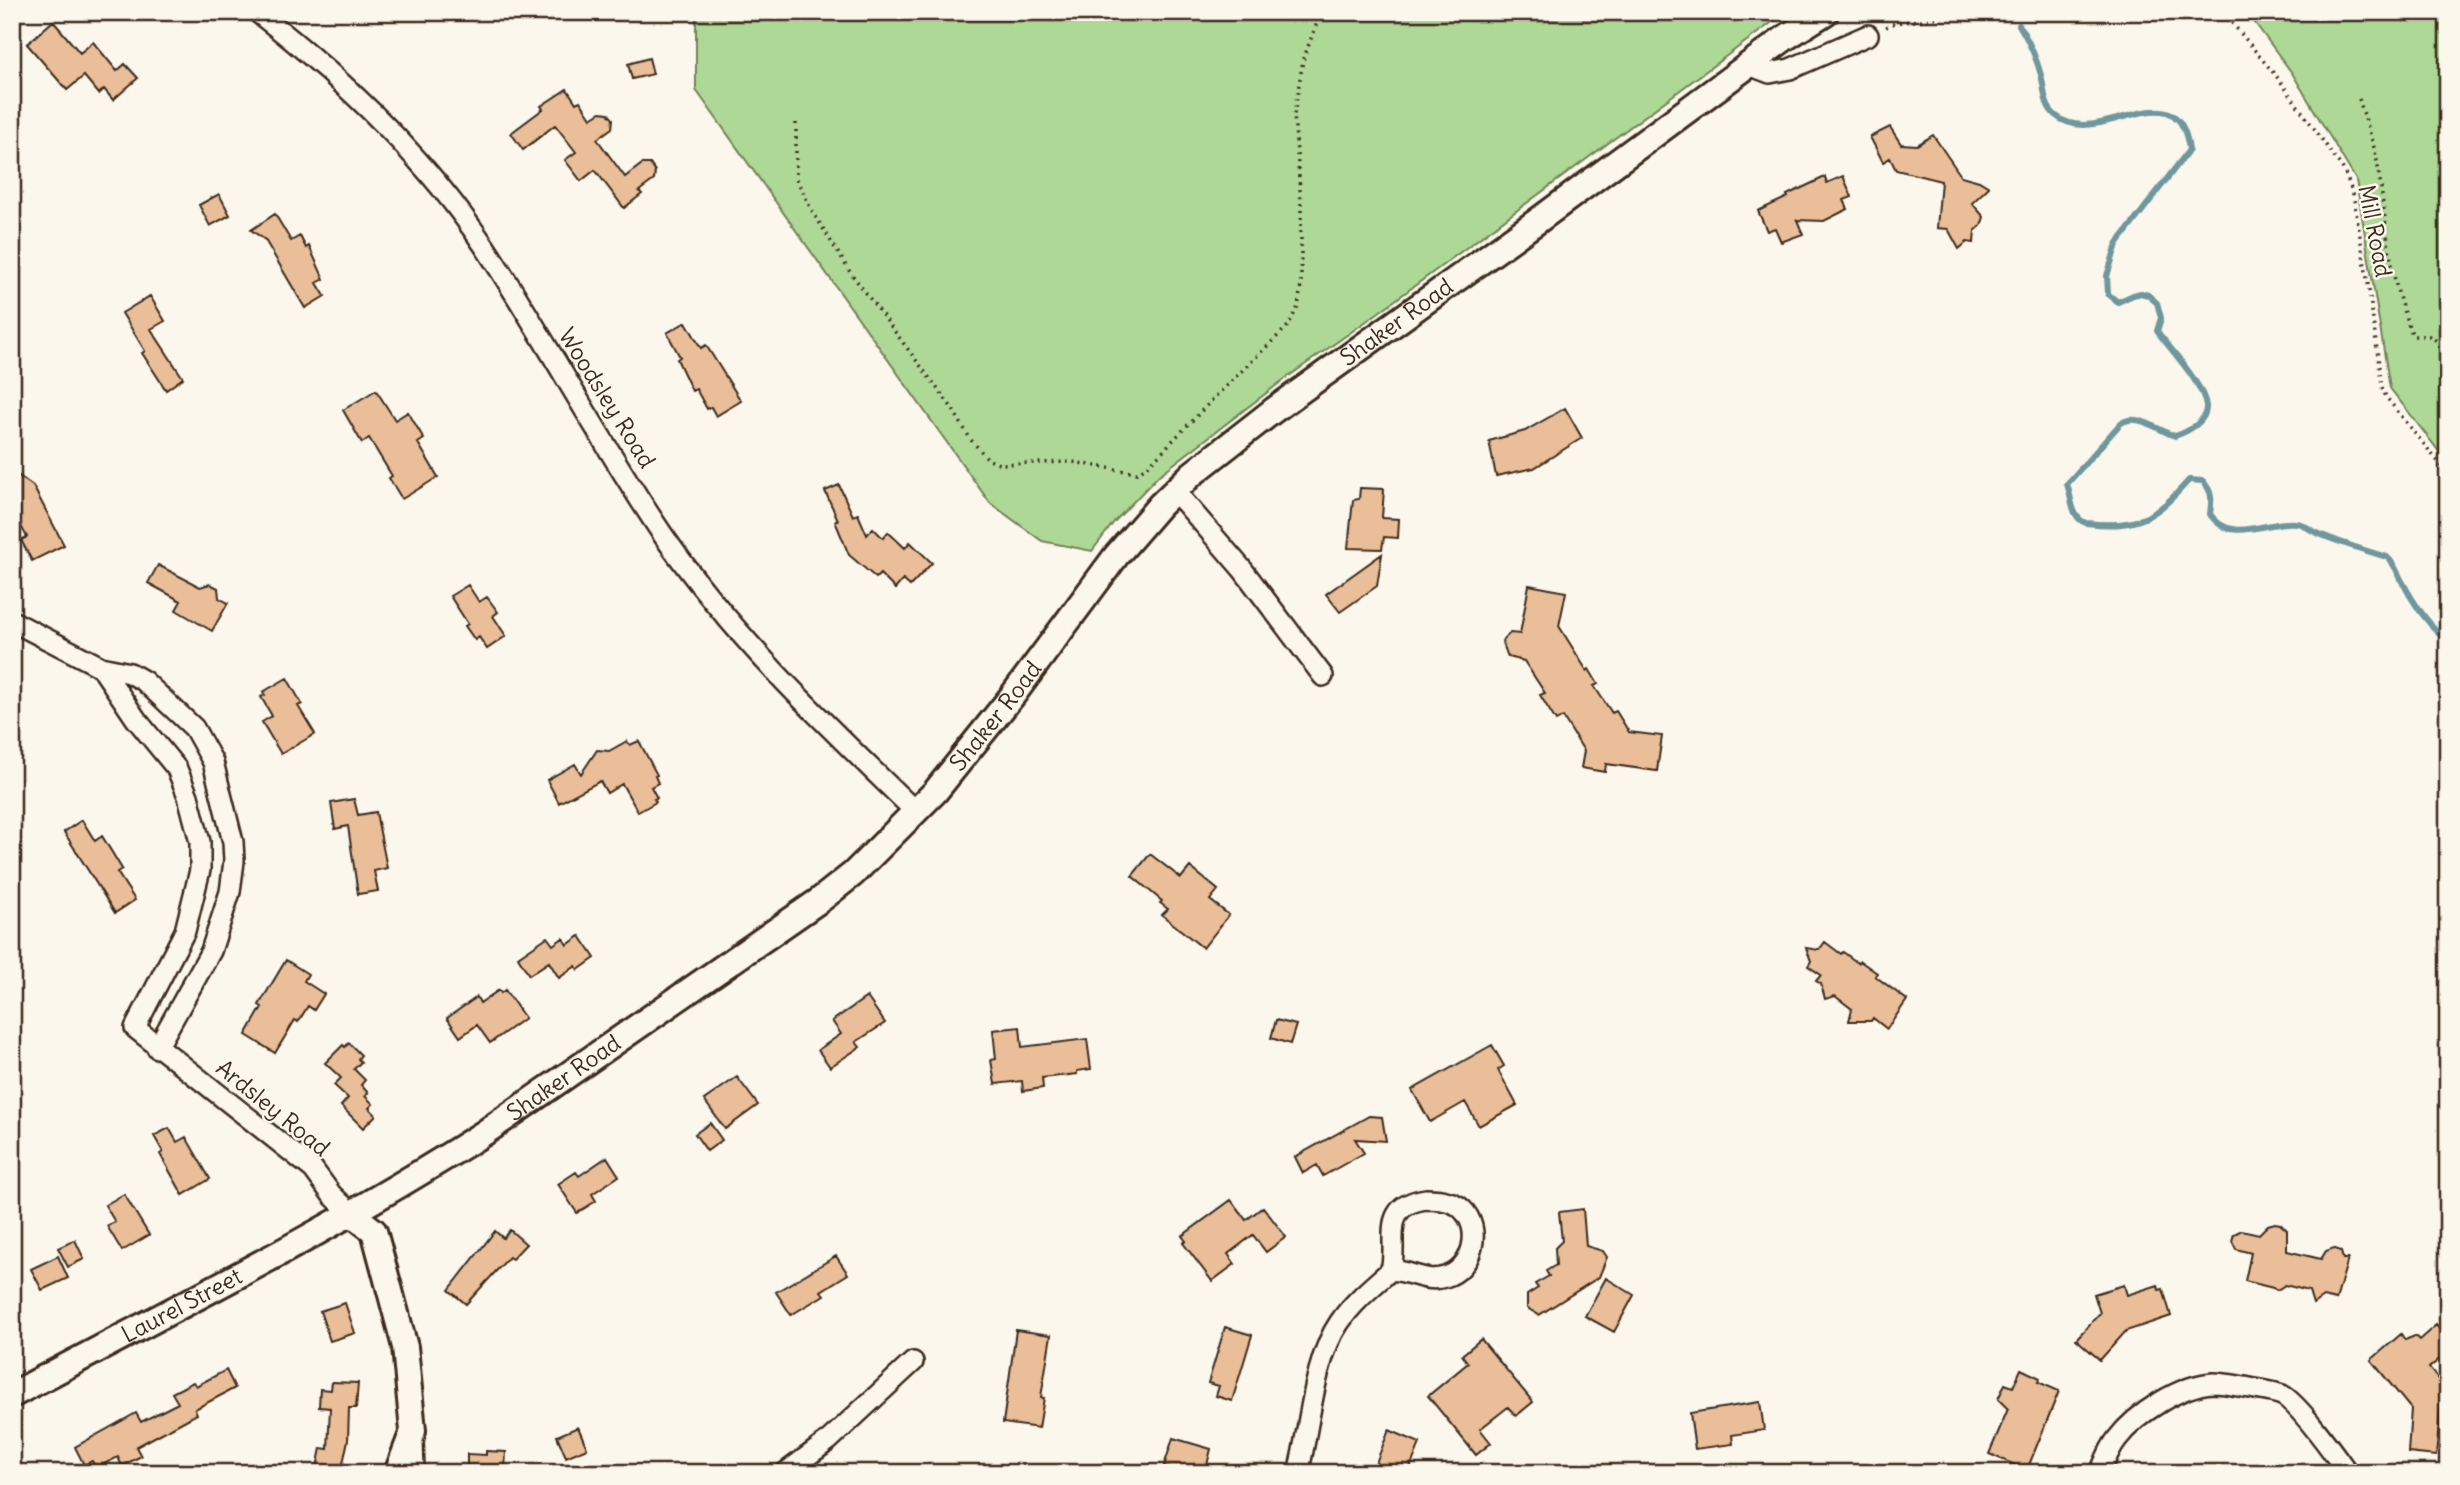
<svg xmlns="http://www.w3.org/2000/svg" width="2460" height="1485" viewBox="0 0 2460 1485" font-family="Delius,sans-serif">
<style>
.green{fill:#aed896;stroke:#74815a;stroke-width:2}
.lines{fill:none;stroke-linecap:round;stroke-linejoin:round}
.stream{stroke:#6f979d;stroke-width:6}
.building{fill:#e9be99;stroke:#3b2a1e;stroke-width:2}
.minor-casing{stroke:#3b2a1e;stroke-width:24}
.major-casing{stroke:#3b2a1e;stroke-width:30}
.path{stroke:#3b2a1e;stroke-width:3.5;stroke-dasharray:2 5;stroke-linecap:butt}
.minor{stroke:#fbf7ec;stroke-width:19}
.major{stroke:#fbf7ec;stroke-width:24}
.labels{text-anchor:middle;stroke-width:5;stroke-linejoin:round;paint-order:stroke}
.street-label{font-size:23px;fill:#3b2a1e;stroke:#fbf7ec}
</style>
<rect width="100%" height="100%" fill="#fbf7ec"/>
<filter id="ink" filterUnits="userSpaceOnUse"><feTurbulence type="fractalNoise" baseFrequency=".0143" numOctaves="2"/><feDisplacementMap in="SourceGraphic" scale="14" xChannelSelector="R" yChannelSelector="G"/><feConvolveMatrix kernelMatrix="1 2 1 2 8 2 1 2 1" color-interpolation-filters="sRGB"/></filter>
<g filter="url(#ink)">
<path class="green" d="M 696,12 L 1786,12 L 1375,315 L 1282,381 L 1158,476 L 1114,522 L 1092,551 L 1042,541 L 990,503 L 696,90 Z
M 2247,12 L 2448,12 L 2448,463 L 2390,388 L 2356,180 L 2292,73 Z"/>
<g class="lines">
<path class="stream" d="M 2019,25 C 2029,41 2036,57 2041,75 C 2045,89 2043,104 2055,115 C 2099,153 2178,63 2189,150 L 2117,244 L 2107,276 L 2108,294 L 2118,302 L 2133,295 L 2141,293 L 2148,295 L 2157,303 L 2159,310 L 2161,318 L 2157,331 C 2170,349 2204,385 2206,406 C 2207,422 2187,432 2175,436 C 2159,431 2136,411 2120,424 L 2067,484 C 2072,498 2071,518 2086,523 C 2139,529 2155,518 2189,480 L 2203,481 C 2213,493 2212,499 2210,514 C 2230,545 2267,520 2296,523 C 2303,523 2308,529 2315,532 C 2337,542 2363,550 2387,557 C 2395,564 2397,572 2402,581 C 2413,602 2428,626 2448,640"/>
</g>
<path class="building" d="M 53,21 L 80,53 L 93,42 L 117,71 L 125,64 L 138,78 L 113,100 L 104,89 L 99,94 L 84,76 L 67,90 L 27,44 Z
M 649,58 L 653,74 L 632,79 L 628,64 Z
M 567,89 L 576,103 L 580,101 L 591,118 L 601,112 L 608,113 L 613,119 L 612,128 L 597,139 L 625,177 L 642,164 L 650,164 L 655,171 L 654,180 L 639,191 L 642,194 L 624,208 L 595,170 L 581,181 L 565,160 L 576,152 L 555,125 L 523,150 L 511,133 L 543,109 L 541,106 Z
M 1890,127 L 1901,144 L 1917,145 L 1933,135 L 1961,176 L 1979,181 L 1989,187 L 1972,203 L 1984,217 L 1981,226 L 1975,231 L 1974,243 L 1967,242 L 1959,249 L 1948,229 L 1937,228 L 1941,181 L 1896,170 L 1890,158 L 1883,162 L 1870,137 Z
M 1843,176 L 1852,197 L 1844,200 L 1848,209 L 1824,221 L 1797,220 L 1803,234 L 1781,242 L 1775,228 L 1767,231 L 1758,211 L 1788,197 L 1787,195 L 1825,177 L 1827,183 Z
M 219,194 L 230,215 L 210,226 L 199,205 Z
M 275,214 L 291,241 L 300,236 L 306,248 L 309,246 L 324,279 L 317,283 L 325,296 L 305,308 L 265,240 L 251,230 Z
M 150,296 L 165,321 L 151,329 L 183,378 L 166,390 L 142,353 L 145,351 L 122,313 Z
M 686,322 L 701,348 L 706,345 L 741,401 L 716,416 L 711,407 L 707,409 L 696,389 L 692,391 L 677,359 L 680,357 L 667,333 Z
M 376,390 L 395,420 L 408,412 L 424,439 L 418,443 L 438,477 L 402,499 L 389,478 L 392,476 L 369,438 L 362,443 L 343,410 Z
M 1565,408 L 1582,438 L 1534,468 L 1496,476 L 1489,441 L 1525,431 Z
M 12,471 L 33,486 L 64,545 L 32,561 L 21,540 L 27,537 L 12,510 Z
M 839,485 L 853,516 L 858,514 L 867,535 L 873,528 L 883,538 L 888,532 L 905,548 L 910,542 L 932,563 L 910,586 L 903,580 L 895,589 L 880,574 L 876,578 L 849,555 L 835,521 L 838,520 L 825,491 Z
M 1360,488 L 1384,489 L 1382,518 L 1399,519 L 1398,538 L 1384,537 L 1382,549 L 1348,548 L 1353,500 L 1359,499 Z
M 1382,554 L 1377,586 L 1340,612 L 1326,594 Z
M 158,565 L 200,587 L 210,584 L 218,588 L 219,598 L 228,603 L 212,631 L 176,610 L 181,601 L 148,583 Z
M 468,585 L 479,602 L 487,597 L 498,612 L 493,616 L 506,636 L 487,649 L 479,637 L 475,640 L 465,626 L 468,624 L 450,596 Z
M 1529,585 L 1566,592 L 1559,626 L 1587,671 L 1589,669 L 1598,684 L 1594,686 L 1612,713 L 1616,711 L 1629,732 L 1662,736 L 1657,771 L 1606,764 L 1605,772 L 1581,768 L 1584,751 L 1563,717 L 1556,721 L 1540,695 L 1545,693 L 1524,661 L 1508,657 L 1502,641 L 1510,633 L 1520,634 Z
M 287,678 L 302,704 L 298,706 L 315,734 L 281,754 L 262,722 L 272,716 L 261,697 L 265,695 L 263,692 Z
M 627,741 L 630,745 L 639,741 L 657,775 L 655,776 L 658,783 L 651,787 L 657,798 L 654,799 L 656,802 L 638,812 L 622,784 L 607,793 L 600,781 L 559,803 L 547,780 L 575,764 L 581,774 L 597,750 L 609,751 Z
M 354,799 L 358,815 L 376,812 L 387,868 L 374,871 L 378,891 L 358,894 L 348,826 L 335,829 L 331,803 Z
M 82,820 L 95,841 L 102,836 L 122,869 L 117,872 L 135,900 L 115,913 L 64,832 Z
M 1150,854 L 1181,878 L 1190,867 L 1218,890 L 1210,900 L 1229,915 L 1203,948 L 1162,915 L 1168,909 L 1160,903 L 1162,901 L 1132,876 Z
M 580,936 L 595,958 L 578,970 L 576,966 L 559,978 L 549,962 L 529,975 L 518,957 L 547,937 L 553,945 L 563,938 L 567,945 Z
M 1825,942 L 1841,954 L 1843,952 L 1858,963 L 1860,961 L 1877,973 L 1875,976 L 1907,1000 L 1887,1029 L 1873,1018 L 1871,1021 L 1849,1021 L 1852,1009 L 1835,996 L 1825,999 L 1821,984 L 1816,981 L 1821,975 L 1808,966 L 1811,961 L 1806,948 L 1819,950 Z
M 286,960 L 308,974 L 304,981 L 324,994 L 314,1010 L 308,1006 L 298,1022 L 295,1020 L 275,1053 L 246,1035 L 262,1007 L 259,1005 Z
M 499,990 L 501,993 L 505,990 L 525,1018 L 490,1043 L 477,1025 L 460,1037 L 447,1018 L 477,997 L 480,1003 Z
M 867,997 L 885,1023 L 856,1042 L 860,1047 L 830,1067 L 818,1050 L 841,1034 L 832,1021 Z
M 1276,1020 L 1296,1025 L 1290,1044 L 1271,1038 Z
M 1020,1027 L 1022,1047 L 1087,1039 L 1091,1069 L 1077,1071 L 1077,1074 L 1042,1078 L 1043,1088 L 1023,1091 L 1022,1081 L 995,1084 L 991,1060 L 996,1059 L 993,1030 Z
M 349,1043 L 361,1055 L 358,1059 L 361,1062 L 354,1069 L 365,1080 L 361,1085 L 368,1093 L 365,1096 L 373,1104 L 369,1108 L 376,1115 L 363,1128 L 341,1106 L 348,1098 L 334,1085 L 341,1078 L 325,1063 L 343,1045 L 345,1047 Z
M 1492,1045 L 1504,1066 L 1498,1070 L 1517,1105 L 1479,1126 L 1465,1102 L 1430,1122 L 1412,1090 Z
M 737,1077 L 758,1105 L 725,1129 L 704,1100 Z
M 1369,1116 L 1382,1117 L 1386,1141 L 1355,1139 L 1364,1153 L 1323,1176 L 1317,1165 L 1303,1173 L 1295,1157 Z
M 710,1123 L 722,1140 L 707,1151 L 695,1134 Z
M 169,1128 L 177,1142 L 186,1137 L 210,1179 L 183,1195 L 160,1154 L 163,1152 L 154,1136 Z
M 607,1157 L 619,1176 L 592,1194 L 596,1201 L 577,1213 L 558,1184 L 576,1172 L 579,1176 Z
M 124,1194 L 149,1235 L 122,1251 L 107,1226 L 115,1222 L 105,1205 Z
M 1231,1200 L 1246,1220 L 1263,1207 L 1286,1237 L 1266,1252 L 1253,1235 L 1228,1254 L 1235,1264 L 1212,1281 L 1183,1243 L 1186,1241 L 1182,1236 Z
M 1583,1209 L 1586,1246 L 1603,1251 L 1607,1257 L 1599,1277 L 1539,1315 L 1527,1308 L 1527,1295 L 1538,1288 L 1535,1284 L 1549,1276 L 1546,1271 L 1556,1265 L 1555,1248 L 1562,1241 L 1559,1212 Z
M 2275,1223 L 2280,1224 L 2287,1230 L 2287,1251 L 2321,1259 L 2326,1251 L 2334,1248 L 2341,1252 L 2343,1259 L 2348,1259 L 2336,1300 L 2323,1297 L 2313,1304 L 2309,1291 L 2285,1285 L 2277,1290 L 2273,1288 L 2245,1281 L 2251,1253 L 2236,1249 L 2232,1241 L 2234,1234 L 2242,1230 L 2259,1234 L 2268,1225 Z
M 510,1230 L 526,1244 L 512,1259 L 509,1257 L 466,1304 L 449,1290 L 495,1231 L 503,1238 Z
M 75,1240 L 84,1259 L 68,1267 L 58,1248 Z
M 58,1256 L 68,1278 L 42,1290 L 31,1269 Z
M 836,1256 L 848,1274 L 821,1291 L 824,1295 L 791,1315 L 776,1292 Z
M 1606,1278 L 1634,1295 L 1614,1332 L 1585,1316 Z
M 2124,1285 L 2127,1295 L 2158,1285 L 2159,1290 L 2163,1289 L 2171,1316 L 2126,1331 L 2100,1360 L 2076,1339 L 2100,1313 L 2094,1294 Z
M 345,1303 L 355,1333 L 330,1341 L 320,1311 Z
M 2436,1325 L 2448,1339 L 2448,1352 L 2429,1368 L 2448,1392 L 2448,1397 L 2441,1402 L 2436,1456 L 2408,1453 L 2411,1409 L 2371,1360 L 2401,1334 L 2405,1340 L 2415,1336 L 2419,1340 Z
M 1225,1327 L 1252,1335 L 1232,1401 L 1216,1396 L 1219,1386 L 1208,1383 Z
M 1016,1330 L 1051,1335 L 1041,1397 L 1044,1398 L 1039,1428 L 1003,1423 Z
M 1481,1339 L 1533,1402 L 1516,1416 L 1508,1407 L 1480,1429 L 1491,1443 L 1476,1455 L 1428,1396 L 1468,1363 L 1462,1355 Z
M 2021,1369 L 2040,1378 L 2038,1382 L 2059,1391 L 2027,1470 L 1989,1454 L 2008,1409 L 1998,1399 L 2005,1384 L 2013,1387 Z
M 226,1370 L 235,1388 L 195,1409 L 197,1414 L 136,1447 L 141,1456 L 122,1466 L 118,1457 L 96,1468 L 92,1461 L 84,1465 L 75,1447 L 136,1413 L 141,1422 L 178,1403 L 172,1393 L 193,1382 L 196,1386 Z
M 332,1382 L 358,1383 L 356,1408 L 349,1408 L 348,1440 L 341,1473 L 316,1473 L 321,1448 L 328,1449 L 330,1408 L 319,1407 L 320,1389 L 331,1390 Z
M 1760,1402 L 1764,1430 L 1732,1435 L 1733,1444 L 1695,1449 L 1690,1413 Z
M 578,1427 L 587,1448 L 566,1457 L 557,1436 Z
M 1389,1430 L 1420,1443 L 1408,1473 L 1372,1473 Z
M 1173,1438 L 1211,1449 L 1205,1473 L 1185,1473 L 1164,1466 Z
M 486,1451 L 506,1452 L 505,1469 L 495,1469 L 495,1473 L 467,1473 L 467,1454 L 486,1455 Z"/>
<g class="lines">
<defs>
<path id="minor" d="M 257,12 C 343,79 424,156 485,247 C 547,341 600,442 663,535 C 735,639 826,725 916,812
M 1749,65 L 1770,73 L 1790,69 L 1868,35
M 1174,490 L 1243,570 L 1323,676
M 12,621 L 101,667 L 130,673 L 144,681 L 194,728 L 213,762 L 233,842 L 234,861 L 230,892 L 211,951 L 157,1048
M 101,667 L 136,719 L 177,769 L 188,796 L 200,842 L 200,870 L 185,931 L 135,1028 L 313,1169 L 332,1195 L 352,1214
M 1426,1199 C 1438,1199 1453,1200 1462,1209 C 1483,1229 1473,1269 1445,1277 C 1425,1283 1411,1271 1391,1270 C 1399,1240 1378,1206 1426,1199 Z
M 413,1439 L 414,1473
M 785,1473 L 828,1441 L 913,1362
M 1298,1473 C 1310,1428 1313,1361 1339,1323 C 1353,1302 1373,1286 1391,1270
M 2100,1473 C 2105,1461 2109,1449 2117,1439 C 2136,1414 2180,1385 2213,1383 C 2225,1383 2238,1386 2250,1388 C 2260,1390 2272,1391 2282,1395 C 2299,1404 2335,1455 2348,1473"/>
<g id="major">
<path d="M 352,1214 L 374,1231 L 405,1347 L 413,1431 L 397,1473"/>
<path id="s1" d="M 12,1395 C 171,1310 333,1230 484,1133 L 820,900 L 853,874 L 935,792 L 1013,695 L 1116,556 L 1160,505 L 1192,474 L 1274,410 L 1536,222 L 1785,38 L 1826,12"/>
</g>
</defs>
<use href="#minor" class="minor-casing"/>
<use href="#major" class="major-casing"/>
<path class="path" d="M 2223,12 L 2281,82 L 2343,169 L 2348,181 L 2353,194 L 2369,290 L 2382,387 L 2386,397 L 2448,474
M 1886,27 L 1895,23 L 1931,19 L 1959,12
M 2359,99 C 2365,119 2373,140 2377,161 C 2387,221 2388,280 2413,336 L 2429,336 L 2448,348
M 796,123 L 796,178 L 811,209 L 850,272 L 952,408 L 971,440 L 989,460 L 999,464 L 1073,462 L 1137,473 L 1149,465 L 1217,395 L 1288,326 L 1298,307 L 1301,285 L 1301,203 L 1294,115 L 1303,60 L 1321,12"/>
<use href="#minor" class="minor"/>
<use href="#major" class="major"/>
</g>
</g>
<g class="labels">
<g class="street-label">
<text transform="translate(2375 231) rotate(79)" y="8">Mill Road</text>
<text dy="8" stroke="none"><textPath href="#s1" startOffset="1771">Shaker Road</textPath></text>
<text transform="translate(607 398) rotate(58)" y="8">Woodsley Road</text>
<text dy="8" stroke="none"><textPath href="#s1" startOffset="1204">Shaker Road</textPath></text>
<text dy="8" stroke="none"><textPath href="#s1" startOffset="637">Shaker Road</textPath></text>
<text transform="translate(273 1108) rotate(39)" y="8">Ardsley Road</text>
<text dy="8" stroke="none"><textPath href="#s1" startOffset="192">Laurel Street</textPath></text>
</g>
</g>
<rect width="2460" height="1485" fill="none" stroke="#fbf7ec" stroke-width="42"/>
<rect x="21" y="21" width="2418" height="1443" fill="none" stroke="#3b2a1e" stroke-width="2.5" filter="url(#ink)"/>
</svg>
